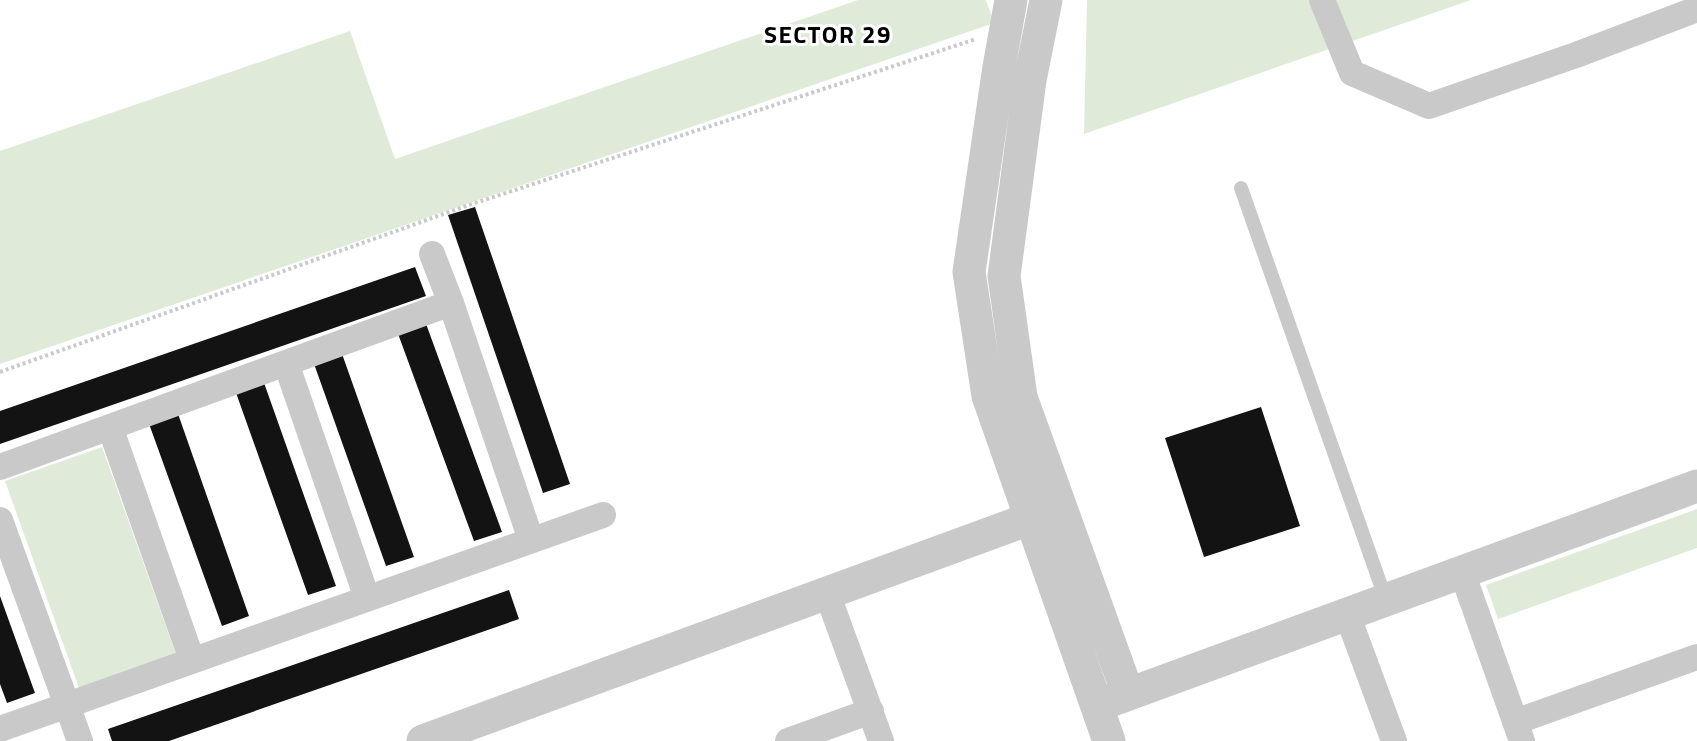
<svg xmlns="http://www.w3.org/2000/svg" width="1697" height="741" viewBox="0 0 1697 741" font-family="'Titillium Web',sans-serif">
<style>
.green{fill:#dfebd8}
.building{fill:#131313}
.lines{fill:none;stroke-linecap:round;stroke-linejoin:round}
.path{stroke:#c9c9c9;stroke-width:4;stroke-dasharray:3 3;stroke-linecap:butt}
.service{stroke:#c9c9c9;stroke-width:14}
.minor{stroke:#c9c9c9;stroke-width:26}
.tertiary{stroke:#c9c9c9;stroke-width:33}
.labels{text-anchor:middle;stroke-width:6;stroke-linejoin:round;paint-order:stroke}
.district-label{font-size:24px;font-weight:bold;letter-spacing:1.5px;fill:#000;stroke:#fff}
</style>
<rect width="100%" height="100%" fill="#fff"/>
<path class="green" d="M 858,0 L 986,0 L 994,23 L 0,364 L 0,151 L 350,31 L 395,159 Z
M 1087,0 L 1471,0 L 1084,134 Z
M 102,447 L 177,657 L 80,691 L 5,481 Z
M 1697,509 L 1697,548 L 1498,619 L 1486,585 Z"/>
<path class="building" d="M 475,207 L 570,484 L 543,493 L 448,215 Z
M 415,267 L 426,296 L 0,444 L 0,411 Z
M 425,321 L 502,532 L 474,541 L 397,331 Z
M 341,351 L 414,557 L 386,566 L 313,361 Z
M 263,380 L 336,586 L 308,595 L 235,390 Z
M 1261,407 L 1300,526 L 1204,557 L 1165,438 Z
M 177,411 L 249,616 L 222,626 L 148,421 Z
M 509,590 L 519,619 L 169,741 L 112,741 L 108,729 Z
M 0,596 L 35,693 L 7,703 L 0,684 Z"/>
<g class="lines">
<path class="path" d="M 0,372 L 466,206 L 976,39"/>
<path class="service" d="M 1241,188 L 1386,600"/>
<path class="minor" d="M 1322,0 L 1352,73 L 1429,106 L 1576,55 L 1697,9
M 432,254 L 451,303 L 531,540
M 286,363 L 367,598
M 110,427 L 192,660
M 0,467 L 451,303
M 0,520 L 80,741
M 1462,572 L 1522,741
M 827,593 L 881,741
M 1347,614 L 1394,741
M 1515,722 L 1697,657
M 0,729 L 603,515
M 788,741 L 871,711"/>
<path class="tertiary" d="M 1011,0 L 999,67 L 969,272 L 988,396 L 1109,741
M 1046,0 L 1030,80 L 1004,276 L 1021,397 L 1128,694
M 1107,702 L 1697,486
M 423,741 L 1051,511"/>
</g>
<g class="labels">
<g class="district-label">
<text x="828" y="43">SECTOR 29</text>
</g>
</g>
</svg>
